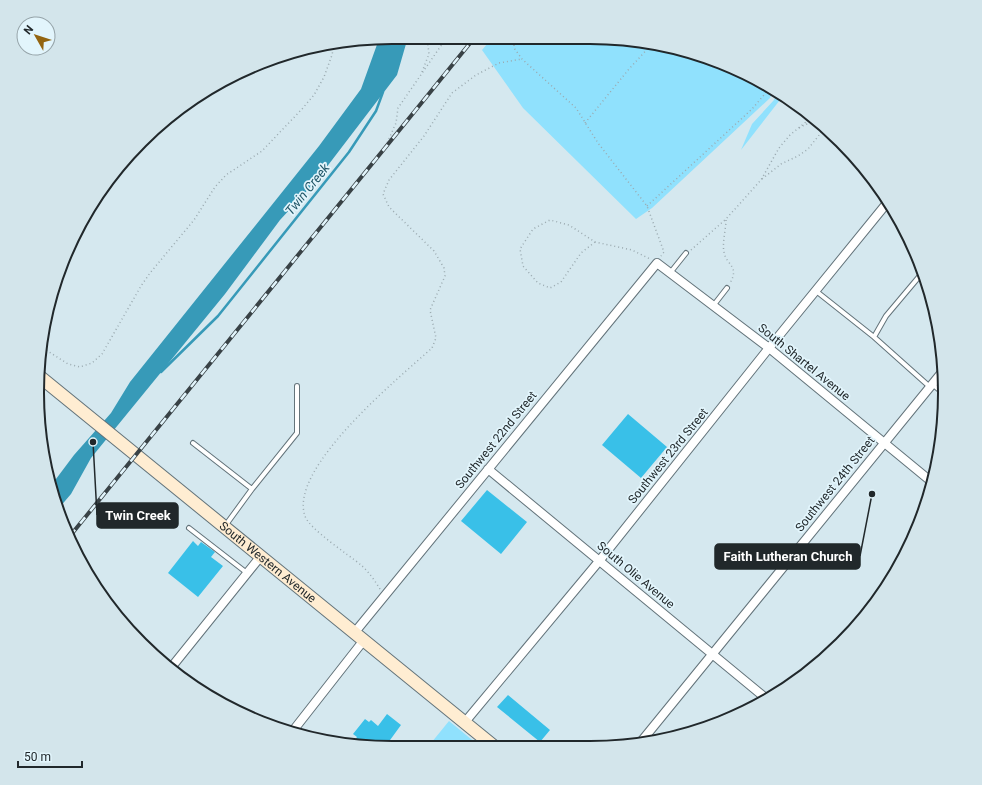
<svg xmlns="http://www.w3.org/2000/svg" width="982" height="785" viewBox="0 0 982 785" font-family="Roboto,sans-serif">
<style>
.green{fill:#90e1fd}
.water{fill:#379ab8}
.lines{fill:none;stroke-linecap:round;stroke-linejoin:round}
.stream{stroke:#379ab8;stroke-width:2.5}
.building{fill:#39c0e8}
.service-casing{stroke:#63737a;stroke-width:6}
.minor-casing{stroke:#63737a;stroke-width:10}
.secondary-casing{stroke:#63737a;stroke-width:14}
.path{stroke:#9baab0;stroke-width:1.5;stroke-dasharray:1 3;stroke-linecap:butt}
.service{stroke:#fff;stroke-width:4}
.minor{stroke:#fff;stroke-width:8}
.secondary{stroke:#ffedd2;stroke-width:12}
.rail-casing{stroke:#394246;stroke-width:4}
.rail{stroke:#e2f5fc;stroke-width:2.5;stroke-dasharray:8;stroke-linecap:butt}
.labels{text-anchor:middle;stroke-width:3.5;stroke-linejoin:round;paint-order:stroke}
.street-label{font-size:12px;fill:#21282b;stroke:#e2f5fc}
.water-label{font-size:13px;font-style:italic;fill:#235869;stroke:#e2f5fc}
.rim{fill:none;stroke:#21282b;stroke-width:2}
.leader{fill:none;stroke:#21282b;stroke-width:1.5}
.callout-dot{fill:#21282b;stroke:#e2f5fc;stroke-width:1.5}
.callout{fill:#21282b;stroke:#21282b;stroke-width:1.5}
.callout-label{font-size:13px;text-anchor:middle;font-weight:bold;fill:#fff}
</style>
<rect width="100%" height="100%" fill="#d5e8ef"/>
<path class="green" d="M 493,37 L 613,38 L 704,56 L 767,85 L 774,89 L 770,98 L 652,208 L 636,219 L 523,108 L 482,50 Z
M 777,92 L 783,96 L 741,150 L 752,124 L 774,100 Z
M 449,721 L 482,748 L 427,748 Z"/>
<path class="water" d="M 393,37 L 408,37 L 397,75 L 316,181 L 280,220 L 225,294 L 91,458 L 71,494 L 59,508 L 50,487 L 74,455 L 111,413 L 130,382 L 319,146 L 361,89 L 379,39 Z"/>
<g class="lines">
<path class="stream" d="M 161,372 L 218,316 L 349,152 L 376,111 L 383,92"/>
</g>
<path class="building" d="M 628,414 L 667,447 L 641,478 L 602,445 Z
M 487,490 L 527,522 L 501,554 L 461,521 Z
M 193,541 L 198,546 L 201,542 L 215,552 L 211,557 L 223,566 L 198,597 L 168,573 Z
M 508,695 L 550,730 L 540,742 L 497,707 Z
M 387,714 L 401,725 L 385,747 L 352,744 L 357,737 L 353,734 L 365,719 L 369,722 L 371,720 L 378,726 Z"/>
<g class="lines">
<defs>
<path id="service" d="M 670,273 L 686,253
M 816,291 L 874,337 L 930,387
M 713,306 L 727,288
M 874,337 L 886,316 L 923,272
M 932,384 L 943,393
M 193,443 L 252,489 L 225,526
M 252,489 L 297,433 L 297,386
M 189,528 L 247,573"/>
<path id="minor" d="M 488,469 L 768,700
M 355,632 L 657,263 L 769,348 L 933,483
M 170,669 L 261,556
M 465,722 L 600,560 L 769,348 L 887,203
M 292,732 L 364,640
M 640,743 L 943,371"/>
<g id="secondary">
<path id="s1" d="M 39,376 L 496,748"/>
</g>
</defs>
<use href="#service" class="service-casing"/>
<use href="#minor" class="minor-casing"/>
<use href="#secondary" class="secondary-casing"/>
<path class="path" d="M 514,37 L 514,48 L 522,59 L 576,108 L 598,143 L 647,206 L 664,252 L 661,256
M 422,72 L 429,54 L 427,37
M 585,123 L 629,69 L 651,45
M 799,128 C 808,123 811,121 820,127 L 820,132
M 384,150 L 396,123 L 398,108 L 447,37
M 762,179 L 781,164 L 798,156 L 808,149 L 820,134 L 824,125
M 647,206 L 752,109 L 764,95 L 769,86
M 726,220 C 726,229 722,243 724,252 C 726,265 740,266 730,283
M 595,242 L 581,253 L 561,282 L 550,288 L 538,283 L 523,266 L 520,249 L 533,229 L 550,220 L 569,225 L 595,242 L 632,250 L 650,259
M 691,250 L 726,219 L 761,180 L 779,148 L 790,135 L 812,117
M 43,348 L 68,364 L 80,367 L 92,363 L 102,354 L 141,286 L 150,273 L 194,220 L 215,187 L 226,175 L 262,151 L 302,109 L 314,95 L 324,77 L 332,55 L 334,45
M 380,589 C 375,581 369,572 361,565 C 349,555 309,529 305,516 C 288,468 400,377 432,348 L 436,338 L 430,310 L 445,276 L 444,268 L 434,251 L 389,207 L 383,194 L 389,180 L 424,136 L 452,93 L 476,75 L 499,63 L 522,59"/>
<use href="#service" class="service"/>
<use href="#minor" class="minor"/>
<use href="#secondary" class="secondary"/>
<defs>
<path id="rail" d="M 70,536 L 475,37"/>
</defs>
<use href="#rail" class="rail-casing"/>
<use href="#rail" class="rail"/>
</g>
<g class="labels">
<g class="street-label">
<text transform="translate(804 362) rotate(39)" y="4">South Shartel Avenue</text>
<text transform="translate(496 440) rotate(-51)" y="4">Southwest 22nd Street</text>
<text transform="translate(668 456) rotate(-51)" y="4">Southwest 23rd Street</text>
<text transform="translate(835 484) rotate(-51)" y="4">Southwest 24th Street</text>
<text dy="4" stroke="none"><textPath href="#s1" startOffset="295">South Western Avenue</textPath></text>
<text transform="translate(636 575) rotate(40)" y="4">South Olie Avenue</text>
</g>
<g class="water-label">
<text transform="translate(307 189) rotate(-51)" y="5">Twin Creek</text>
</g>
</g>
<path d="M0 0H982V785H0ZM392 44H590A348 348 0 0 1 938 392V393A348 348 0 0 1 590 741H392A348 348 0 0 1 44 393V392A348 348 0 0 1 392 44Z" fill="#d3e5eb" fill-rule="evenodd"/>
<path class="rim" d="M392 44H590A348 348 0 0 1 938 392V393A348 348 0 0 1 590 741H392A348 348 0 0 1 44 393V392A348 348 0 0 1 392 44Z"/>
<path class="leader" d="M93 442L97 515M872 494L860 556"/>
<g class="callout-dot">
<circle cx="93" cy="442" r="4"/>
<circle cx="872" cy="494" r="4"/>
</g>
<g class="callout">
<rect x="97" y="503" width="81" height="25" rx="4"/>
<rect x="715" y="544" width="145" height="25" rx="4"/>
</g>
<g class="callout-label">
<text x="138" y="520">Twin Creek</text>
<text x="788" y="561">Faith Lutheran Church</text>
</g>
<g transform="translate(36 36) rotate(309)"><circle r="19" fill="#e2f5fc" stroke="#95a3a8"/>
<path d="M0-3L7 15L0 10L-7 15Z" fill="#936511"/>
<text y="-6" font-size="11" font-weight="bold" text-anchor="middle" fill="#21282b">N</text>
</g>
<path d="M18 761v6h64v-6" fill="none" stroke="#21282b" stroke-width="2"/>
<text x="24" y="761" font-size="12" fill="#21282b" stroke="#e2f5fc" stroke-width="3" paint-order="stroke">50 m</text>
</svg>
